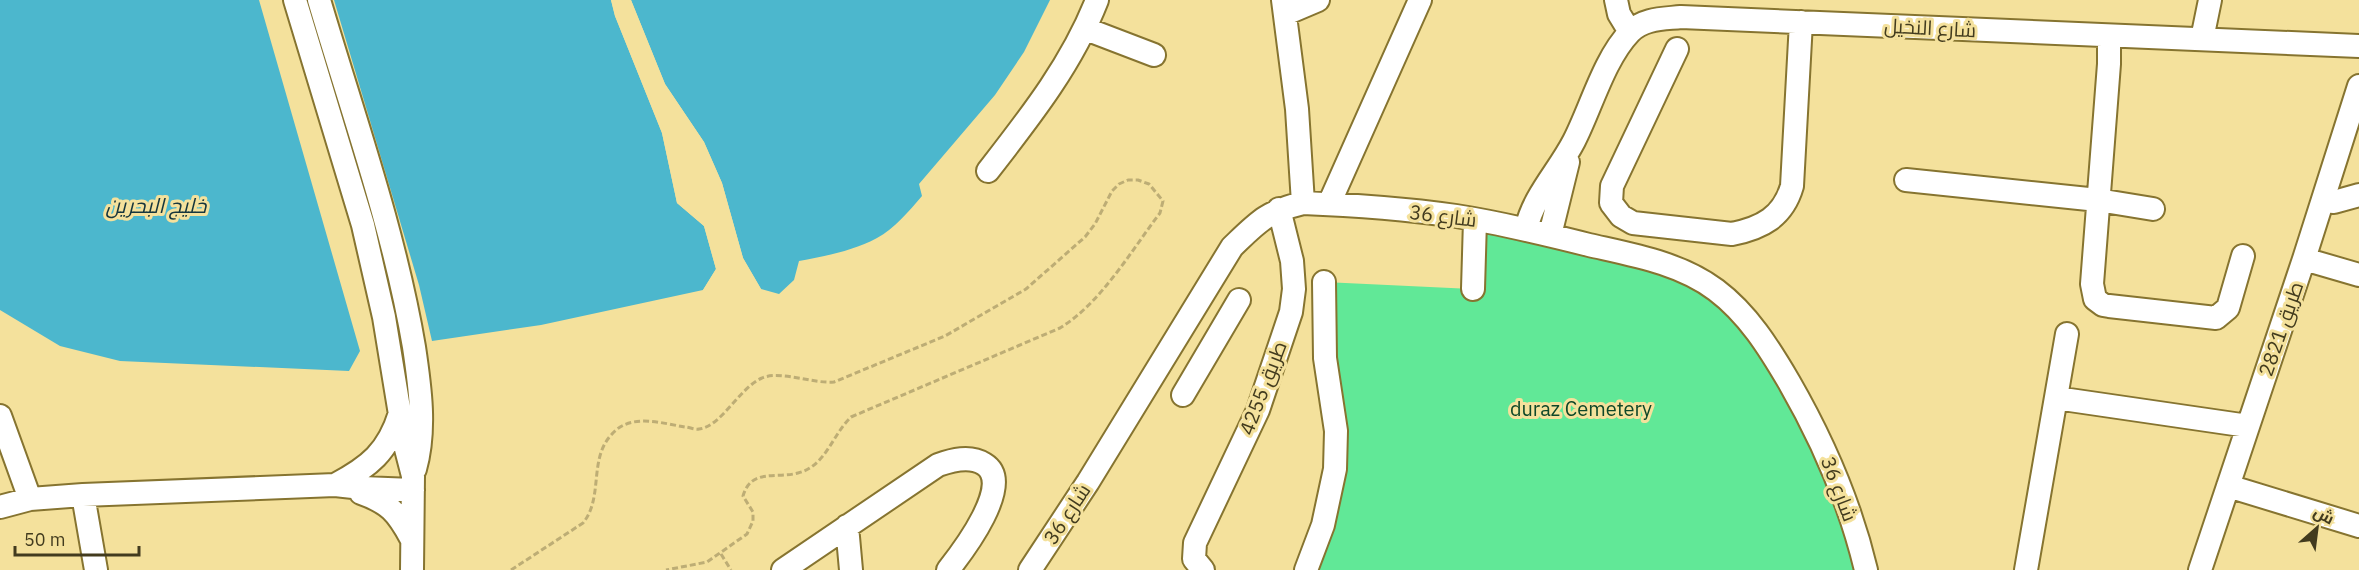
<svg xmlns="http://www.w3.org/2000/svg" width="2359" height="570" viewBox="0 0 2359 570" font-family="'IBM Plex Sans',Cairo,sans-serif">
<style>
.green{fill:#61e897}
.water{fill:#4cb7cd}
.pier{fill:#f4e19c}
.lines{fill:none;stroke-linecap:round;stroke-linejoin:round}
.minor-casing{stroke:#867430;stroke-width:26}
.path{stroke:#bdad75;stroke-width:3;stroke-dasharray:6 3;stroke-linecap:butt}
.minor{stroke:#fff;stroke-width:22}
.labels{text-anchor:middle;stroke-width:6;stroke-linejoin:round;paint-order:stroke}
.street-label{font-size:20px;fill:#423b1e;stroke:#f4e19c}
.park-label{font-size:20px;fill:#0e4728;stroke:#f4e19c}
.water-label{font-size:21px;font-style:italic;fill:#16363d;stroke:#f4e19c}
</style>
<rect width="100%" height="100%" fill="#f4e19c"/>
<path class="green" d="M 1475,220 L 1716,290 L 1776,361 L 1859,543 L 1861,570 L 1306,570 L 1335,469 L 1324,282 L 1472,289 Z"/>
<path class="water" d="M 0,0 L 259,0 L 360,351 L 349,371 L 120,361 L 60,346 L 0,310 Z
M 334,0 L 611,0 L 615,16 L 662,133 L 677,203 L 704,226 L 716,269 L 703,290 L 541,325 L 432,341 L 419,285 Z
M 631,0 L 1050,0 L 1024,52 L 995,95 L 919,184 L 922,196 C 909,211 894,229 877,238 C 853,251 825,256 799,261 L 794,280 L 779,294 L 761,289 L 743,258 L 722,183 L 704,142 L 665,84 Z"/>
<path class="pier" d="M 611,0 L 614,0 L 618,15 L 665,132 L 680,201 L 707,225 L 719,269 L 706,290 L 703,290 L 716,269 L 704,226 L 677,203 L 662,133 L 615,16 Z
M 628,0 L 631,0 L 665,84 L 704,142 L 722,183 L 743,258 L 761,289 L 758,289 L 740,259 L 719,184 L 701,144 L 662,85 Z"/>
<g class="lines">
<defs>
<path id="minor" d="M 295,0 L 363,225 L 384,317 L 405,445 L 413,476 L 412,570
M 319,0 C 353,115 394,229 414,347 C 420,387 426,430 415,469
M 1283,0 L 1297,109 L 1303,203
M 1616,0 L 1619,14 L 1630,32
M 1285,14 L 1318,0
M 1086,29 L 1154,55
M 2109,36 L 2109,64 L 2092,284 L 2095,299 L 2103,305 L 2109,306 L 2216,318 L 2228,308 L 2243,256
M 2202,39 L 2210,0
M 1677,49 L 1612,186 L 1611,203 L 1621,216 L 1633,223 L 1732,234 C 1762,228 1783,217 1792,186 L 1801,22
M 988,171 C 1030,117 1072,64 1097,0
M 1906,180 L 2098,200 L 2153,209
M 2323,201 L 2334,202 L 2359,195
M 1329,204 L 1420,0
M 1526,229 C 1534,195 1558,172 1574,141 C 1591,108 1604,59 1630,32 C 1644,18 1663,19 1681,17 L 2359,46
M 1550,235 L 1568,162
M 2304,259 L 2359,275
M 1473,289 L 1475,220
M 1183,395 L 1239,300
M 2056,398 L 2248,426
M 0,416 L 30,499
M 335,485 C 369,467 388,452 400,413
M 2228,486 L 2359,526
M 361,493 C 389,503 397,512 411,538
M 83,495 L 96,570
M 0,507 L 30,499 L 83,495 L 335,485 L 362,488 L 413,490
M 847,526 L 851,570
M 783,570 L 938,465 C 952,460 970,455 984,464 C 1015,483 963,551 948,570
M 1030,570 L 1088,482 L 1232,247 C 1258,222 1266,212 1303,203 C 1354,205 1406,209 1456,216 C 1501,223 1545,234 1589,245 C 1633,255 1680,263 1716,290 C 1748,314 1769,348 1789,382 C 1823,441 1850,503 1866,570
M 1203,570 L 1194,559 L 1195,543 L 1258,410 L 1291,312 L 1294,289 L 1292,261 L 1279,209
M 1306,570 L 1323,525 L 1335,469 L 1336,431 L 1325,358 L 1324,282
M 2026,570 L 2067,334
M 2200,570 L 2304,259 L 2359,86"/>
</defs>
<use href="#minor" class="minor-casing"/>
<path class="path" d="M 721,554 L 731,570
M 511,570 L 583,523 C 604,497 588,459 612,434 C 630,413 661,423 685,427 C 689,427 695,430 699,429 C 721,427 740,387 762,378 C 780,370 813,384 834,382 L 945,336 L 1026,289 L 1085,237 L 1095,224 L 1112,191 L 1119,184 L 1128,180 L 1138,180 L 1149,184 L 1163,201 L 1160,213 C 1131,251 1101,303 1060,328 L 851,417 C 832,435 826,466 798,473 C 776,479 751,468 743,496 L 753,512 L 753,521 L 747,534 L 707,562 L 666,570"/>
<use href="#minor" class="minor"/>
</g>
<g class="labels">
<g class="street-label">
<text transform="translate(1930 28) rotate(3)" y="7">شارع النخيل</text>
<text transform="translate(1443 216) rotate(7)" y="7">شارع 36</text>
<text transform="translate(2281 329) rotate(-71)" y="7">طريق 2821</text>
<text transform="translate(1263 388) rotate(-69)" y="7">طريق 4255</text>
<text transform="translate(1839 489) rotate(69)" y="7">شارع 36</text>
<text transform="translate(1067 514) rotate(-57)" y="7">شارع 36</text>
</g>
<g class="park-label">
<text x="1581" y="416">duraz Cemetery</text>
</g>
<g class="water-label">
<text x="156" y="213">خليج البحرين</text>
</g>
</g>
<g transform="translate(2317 528) rotate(28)" stroke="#f4e19c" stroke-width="4.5" paint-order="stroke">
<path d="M0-4.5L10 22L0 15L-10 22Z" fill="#423b1e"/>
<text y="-9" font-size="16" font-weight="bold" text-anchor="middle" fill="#423b1e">ش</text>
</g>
<path d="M15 546v9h124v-9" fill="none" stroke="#423b1e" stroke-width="3"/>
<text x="24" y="546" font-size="18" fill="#423b1e" stroke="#f4e19c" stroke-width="4.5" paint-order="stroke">50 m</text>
</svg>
